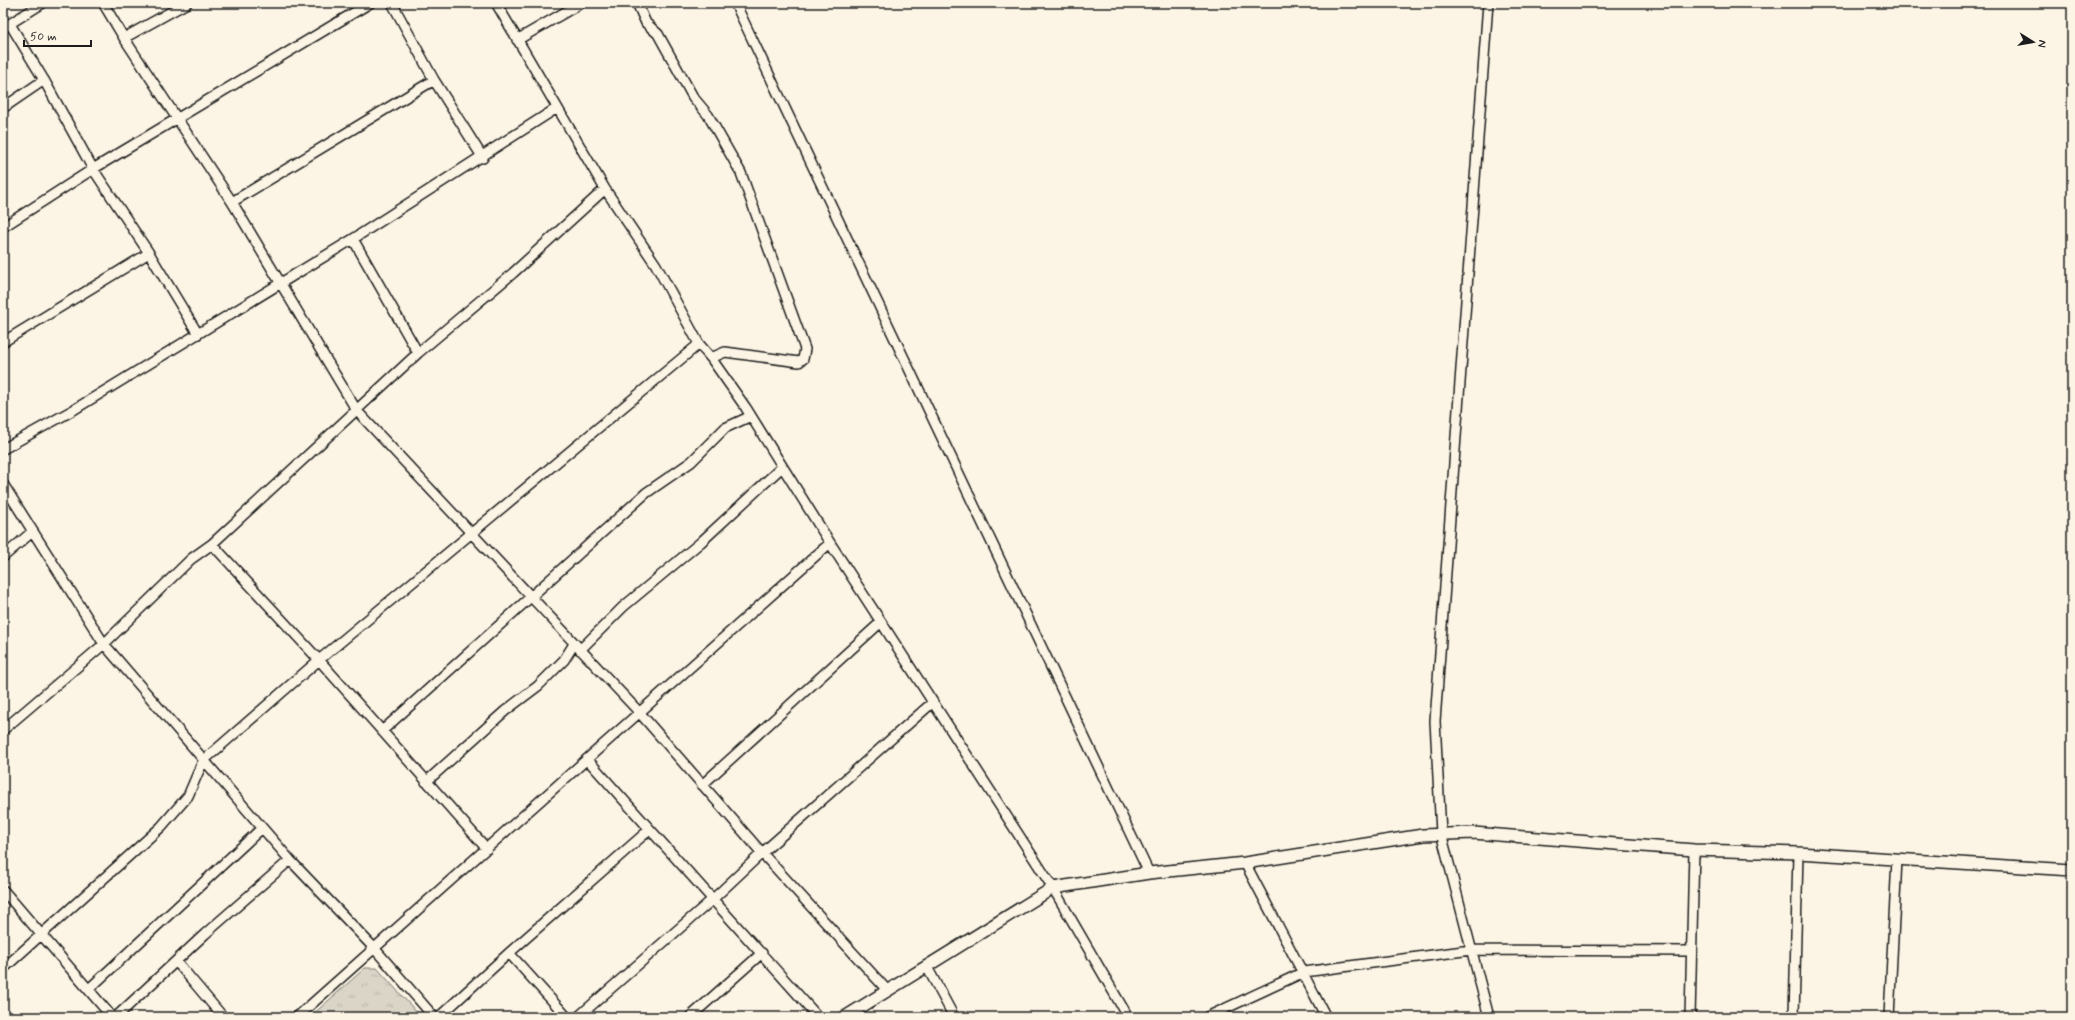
<svg xmlns="http://www.w3.org/2000/svg" width="2075" height="1020" viewBox="0 0 2075 1020" font-family="Mynerve,sans-serif">
<style>
.grass{fill:url(#grass-tufts);stroke:#7c7872}
.lines{fill:none;stroke-linecap:round;stroke-linejoin:round}
.minor-casing{stroke:#1c1c1c;stroke-width:12}
.tertiary-casing{stroke:#1c1c1c;stroke-width:14}
.minor{stroke:#fcf5e5;stroke-width:9}
.tertiary{stroke:#fcf5e5;stroke-width:11}
</style>
<defs>
<pattern id="grass-tufts" width="24" height="20" patternUnits="userSpaceOnUse"><rect width="24" height="20" fill="#dbd5c8"/><path d="M3 7l-1-3M5 7V3M7 7l1-3M15 17l-1-3M17 17v-4M19 17l1-3" fill="none" stroke="#bbb6ab"/></pattern>
</defs>
<rect width="100%" height="100%" fill="#fcf5e5"/>
<filter id="ink" filterUnits="userSpaceOnUse"><feTurbulence type="fractalNoise" baseFrequency=".025" numOctaves="2"/><feDisplacementMap in="SourceGraphic" scale="8" xChannelSelector="R" yChannelSelector="G"/><feConvolveMatrix kernelMatrix="1 2 1 2 8 2 1 2 1" color-interpolation-filters="sRGB"/></filter>
<g filter="url(#ink)">
<path class="grass" d="M 365,968 L 377,968 L 421,1017 L 310,1017 Z"/>
<g class="lines">
<defs>
<path id="minor" d="M 103,3 L 124,38 L 232,202 L 357,411 L 639,712 L 762,853 L 887,990
M 392,3 L 434,80 L 483,158
M 496,3 L 605,189 L 656,265 L 699,344 L 711,358 L 746,408 L 830,543 L 1053,888 L 1128,1017
M 637,3 L 646,23 L 658,34 L 693,97 L 708,115 L 741,173 L 805,349 L 803,359 L 799,362 L 725,352 L 711,358
M 735,3 L 1149,873
M 1488,3 L 1435,721 L 1441,833 L 1489,1017
M 10,24 L 44,80 L 93,169 L 149,253 L 198,334
M 3,28 L 43,3
M 124,38 L 187,3
M 517,40 L 581,3
M 3,108 L 44,80
M 232,202 L 434,80
M 3,227 L 93,169 L 370,3
M 353,239 L 418,353
M 3,342 L 149,253
M 3,449 L 75,409 L 353,239 L 557,108
M 3,484 L 104,644 L 290,860 L 374,948 L 434,1017
M 212,544 L 319,660 L 487,849
M 3,557 L 32,532
M 580,650 L 623,607 L 701,542 L 782,467
M 3,730 L 104,644 L 191,559 L 212,544 L 418,353 L 513,273 L 605,189
M 382,731 L 646,493 L 691,462 L 725,428 L 751,416
M 587,759 L 818,1017
M 426,782 L 505,711 L 538,686 L 564,660 L 574,644
M 702,785 L 880,623
M 1245,863 L 1326,1017
M 3,890 L 112,1017
M 509,953 L 567,1017
M 176,961 L 223,1017
M 927,967 L 954,1017
M 3,969 L 161,827 L 188,796 L 203,761 L 319,660 L 699,344
M 89,989 L 262,828
M 116,1017 L 205,934 L 290,860
M 297,1017 L 830,543
M 439,1017 L 509,953 L 649,830
M 578,1017 L 713,899 L 762,853 L 932,703
M 690,1017 L 762,953
M 1207,1017 L 1304,972 L 1471,950 L 1690,951
M 1690,1017 L 1694,850
M 1794,1017 L 1798,853
M 1889,1017 L 1897,859"/>
<path id="tertiary" d="M 845,1017 L 1053,888 L 1149,873 L 1245,863 L 1423,835 L 1473,833 L 1694,850 L 1798,853 L 2072,870"/>
</defs>
<use href="#minor" class="minor-casing"/>
<use href="#tertiary" class="tertiary-casing"/>
<use href="#minor" class="minor"/>
<use href="#tertiary" class="tertiary"/>
</g>
</g>
<rect width="2075" height="1020" fill="none" stroke="#fcf5e5" stroke-width="16"/>
<rect x="8" y="8" width="2059" height="1004" fill="none" stroke="#1c1c1c" stroke-width="1.5" filter="url(#ink)"/>
<g transform="translate(2033 42) rotate(101)" stroke="#fcf5e5" stroke-width="3" paint-order="stroke">
<path d="M0-3L7 15L0 10L-7 15Z" fill="#1c1c1c"/>
<text y="-6" font-size="11" font-weight="bold" text-anchor="middle" fill="#1c1c1c">N</text>
</g>
<path d="M24 40v6h67v-6" fill="none" stroke="#1c1c1c" stroke-width="2"/>
<text x="30" y="40" font-size="12" fill="#1c1c1c" stroke="#fcf5e5" stroke-width="3" paint-order="stroke">50 m</text>
</svg>
